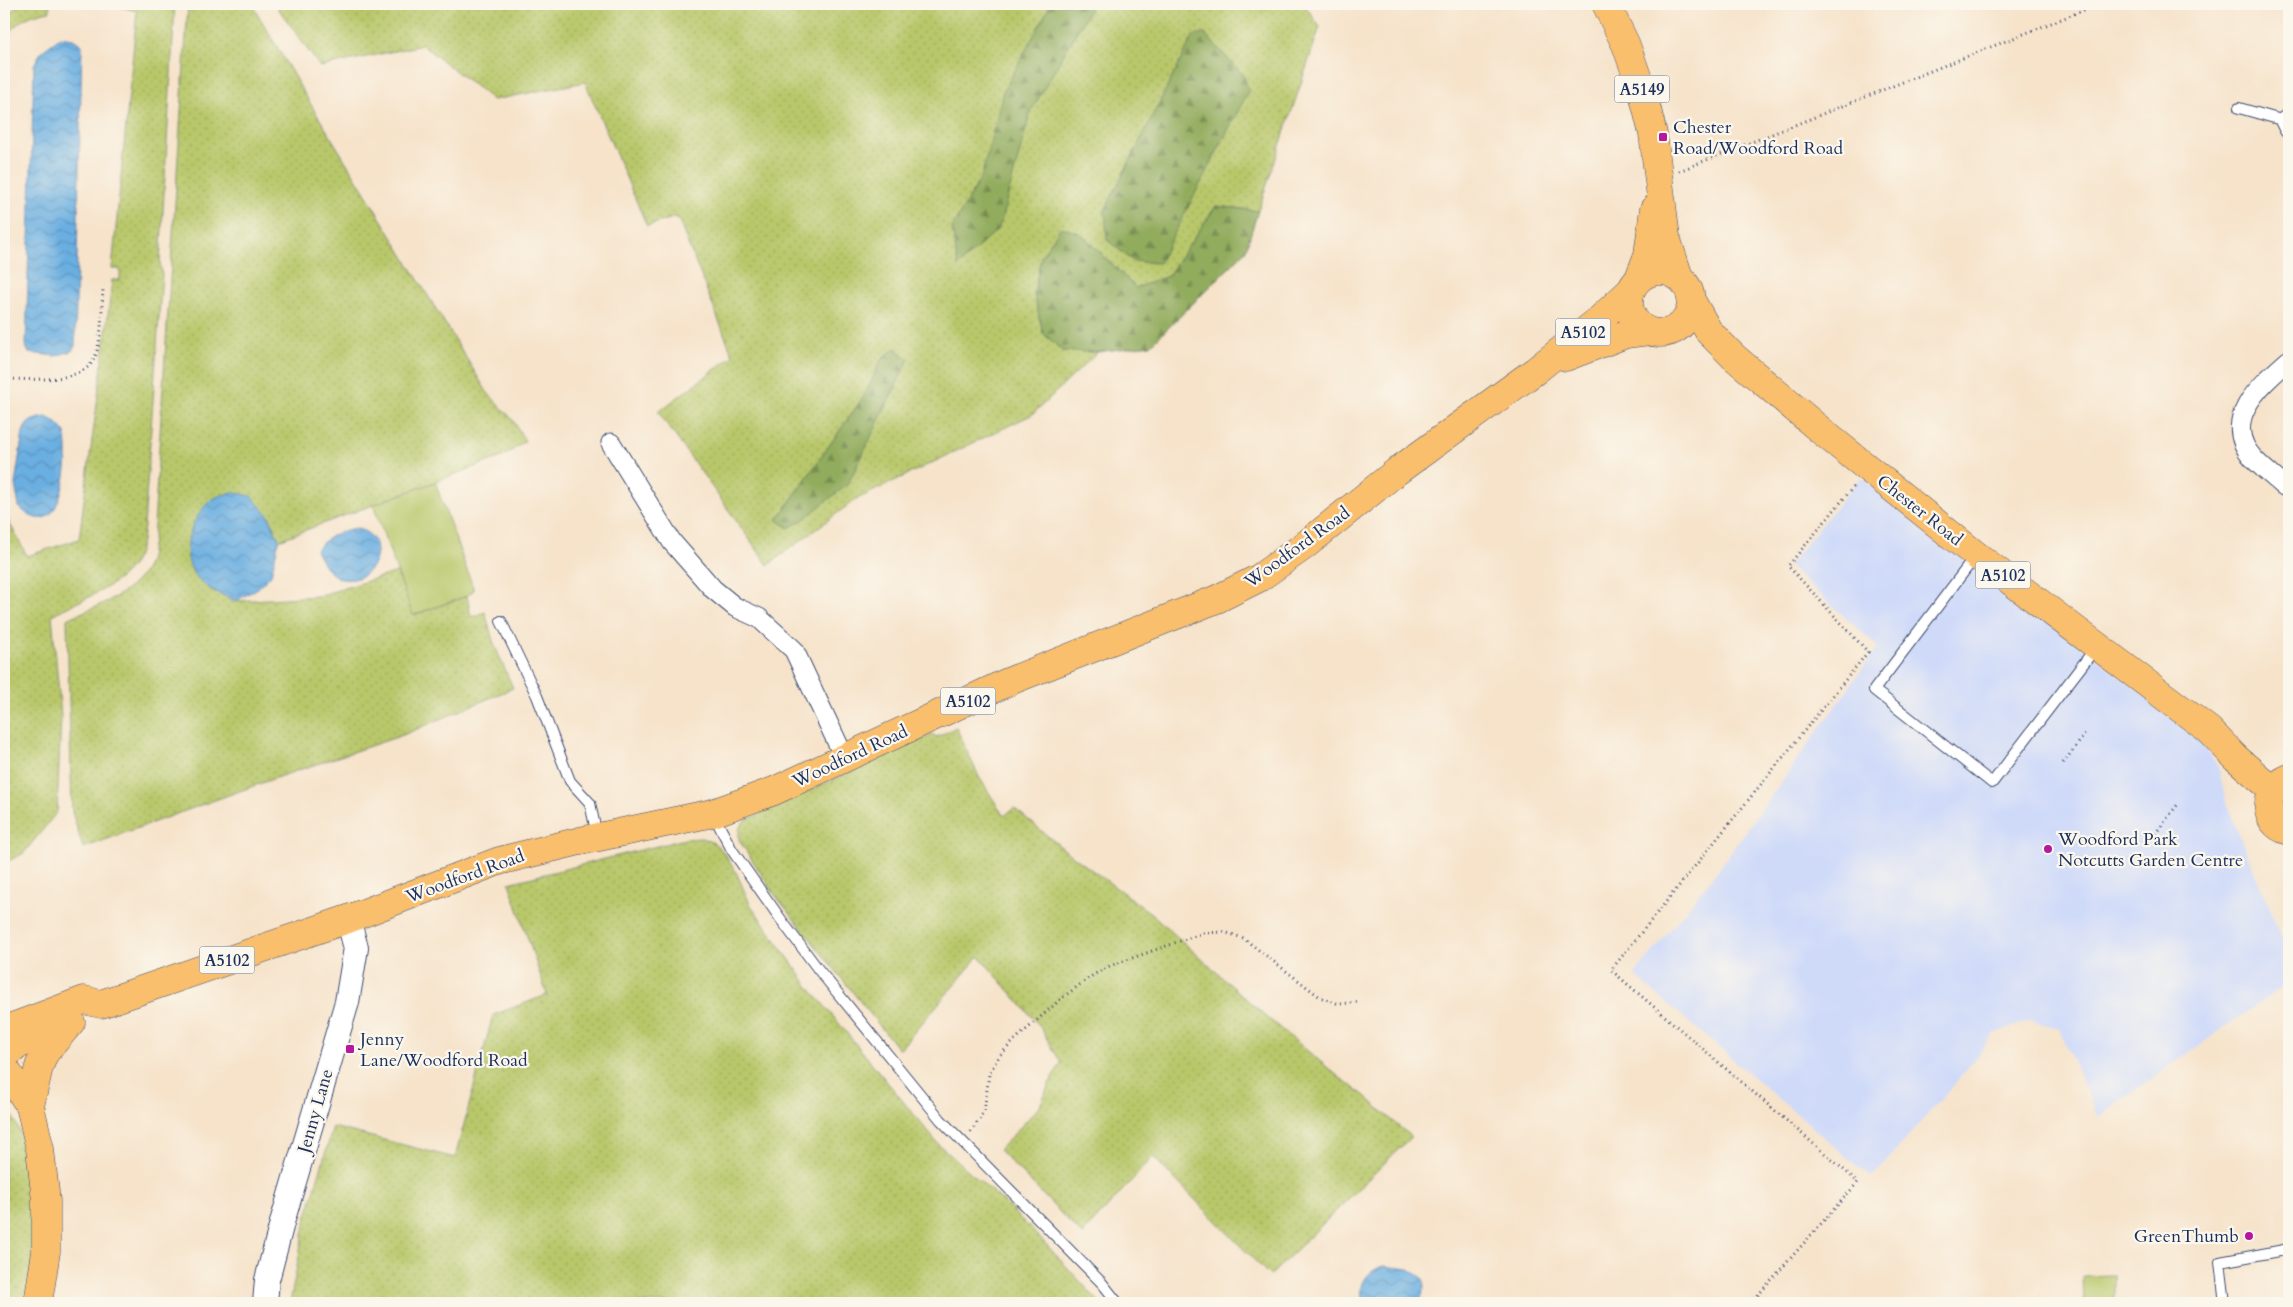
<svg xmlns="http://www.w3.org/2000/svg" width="2293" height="1307" viewBox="0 0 2293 1307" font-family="Cardo,serif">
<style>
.built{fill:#cfdaf9}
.grass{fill:url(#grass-dots);stroke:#6a7b64}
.forest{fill:url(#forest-firs);stroke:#566e5e}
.garden{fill:#b8c769;stroke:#6a7b64}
.water{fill:url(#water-waves);stroke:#436fa0}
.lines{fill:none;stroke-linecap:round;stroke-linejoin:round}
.service-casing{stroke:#3c4a6e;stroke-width:12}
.minor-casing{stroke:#3c4a6e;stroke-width:21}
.tertiary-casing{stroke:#3c4a6e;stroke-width:26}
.primary-casing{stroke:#3c4a6e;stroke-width:29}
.trunk-casing{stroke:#3c4a6e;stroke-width:29}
.path{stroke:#3c4a6e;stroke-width:3;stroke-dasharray:1 4;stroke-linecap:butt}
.service{stroke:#fff;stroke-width:10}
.minor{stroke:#fff;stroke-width:19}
.tertiary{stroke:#fff;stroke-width:24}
.primary{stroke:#f9bf6d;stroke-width:28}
.trunk{stroke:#f9bf6d;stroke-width:28}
.poi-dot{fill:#b5179e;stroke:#fbf7ec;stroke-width:2}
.labels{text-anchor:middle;stroke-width:4.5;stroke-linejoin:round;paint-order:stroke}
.shield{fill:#fbf7ec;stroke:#5e6b89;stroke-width:1}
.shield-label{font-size:16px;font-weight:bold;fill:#1b2f5e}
.poi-label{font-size:18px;fill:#1b2f5e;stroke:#fbf7ec;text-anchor:start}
.street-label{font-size:18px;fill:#1b2f5e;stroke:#fbf7ec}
</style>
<defs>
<pattern id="grass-dots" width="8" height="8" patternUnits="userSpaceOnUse" patternTransform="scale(1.25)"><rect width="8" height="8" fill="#b8c769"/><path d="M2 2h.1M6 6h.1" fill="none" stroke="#9eab5d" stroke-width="1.8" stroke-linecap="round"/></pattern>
<pattern id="forest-firs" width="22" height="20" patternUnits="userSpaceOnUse" patternTransform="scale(1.25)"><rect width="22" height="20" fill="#92ac5d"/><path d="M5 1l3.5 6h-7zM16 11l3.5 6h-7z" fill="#768c50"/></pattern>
<pattern id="water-waves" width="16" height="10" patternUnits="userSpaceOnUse" patternTransform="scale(1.25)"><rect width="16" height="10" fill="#6bafe1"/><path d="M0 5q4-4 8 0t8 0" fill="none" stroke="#578fba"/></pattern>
</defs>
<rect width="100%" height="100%" fill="#fbf7ec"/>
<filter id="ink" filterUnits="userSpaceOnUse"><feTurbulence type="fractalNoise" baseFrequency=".02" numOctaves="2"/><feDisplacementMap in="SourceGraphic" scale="10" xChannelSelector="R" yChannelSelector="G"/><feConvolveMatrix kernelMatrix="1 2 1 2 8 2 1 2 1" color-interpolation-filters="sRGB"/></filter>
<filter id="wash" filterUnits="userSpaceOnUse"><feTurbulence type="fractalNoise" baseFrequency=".0096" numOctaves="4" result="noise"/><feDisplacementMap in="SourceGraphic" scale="20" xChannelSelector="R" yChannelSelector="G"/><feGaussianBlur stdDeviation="1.12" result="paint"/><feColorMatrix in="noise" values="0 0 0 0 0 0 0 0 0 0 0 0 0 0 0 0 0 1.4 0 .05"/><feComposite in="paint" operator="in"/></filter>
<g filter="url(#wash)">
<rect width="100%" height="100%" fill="#f6e3ca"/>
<path class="built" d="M 1861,477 L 2198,737 L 2219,769 L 2226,803 L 2289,955 L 2289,982 L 2098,1117 L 2059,1029 L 2031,1020 L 1994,1034 L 1953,1086 L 1871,1178 L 1634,975 L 1712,878 L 1878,647 L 1788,566 Z"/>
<path class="grass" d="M 23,4 L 50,4 L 50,11 C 31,14 11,22 6,43 C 5,25 4,10 23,4 Z
M 109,4 L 175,4 L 160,263 L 162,275 L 144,526 C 143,534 142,542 140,549 C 131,585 80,599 52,615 L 61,717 L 57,812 L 24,853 L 4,863 L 4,521 L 6,516 L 27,556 L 79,539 C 90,452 103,366 112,280 L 120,280 L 120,269 L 112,269 L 137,11 Z
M 188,4 L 252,4 L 302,90 L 487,392 L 513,420 L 525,441 L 504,456 L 279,540 L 269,516 L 233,492 L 213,499 L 198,515 L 188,555 L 192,570 L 211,590 L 236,601 L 318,596 L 397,572 L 414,615 L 467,596 L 471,617 L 485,612 L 494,644 L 513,688 L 403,735 L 281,776 L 83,848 L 72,812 L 67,619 C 95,606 138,594 149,561 C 151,555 151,548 153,541 Z
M 275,4 L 1304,4 L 1320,27 L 1258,211 L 1216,206 L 1168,276 L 1136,288 L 1080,233 L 1041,257 L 1034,294 L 1043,333 L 1063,351 L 1098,352 L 1033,414 L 855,500 L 768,565 L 658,412 L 733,356 L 679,221 L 676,217 L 647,226 L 585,82 L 493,100 L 422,45 L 320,67 Z
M 956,727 L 979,777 L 1004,816 L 1014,808 L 1066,851 L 1152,914 L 1263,1014 L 1339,1077 L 1365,1096 L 1411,1137 L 1270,1276 L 1153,1157 L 1082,1235 L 999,1150 L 1040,1106 L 1049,1084 L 1061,1063 L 1039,1025 L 979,956 L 899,1050 L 775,895 L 739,840 L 739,829 L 744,821 L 932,734 L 937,737 Z
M 702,838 L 714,843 L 722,850 L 737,874 L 750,904 L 809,987 L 939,1145 L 1003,1201 L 1043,1241 L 1100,1303 L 290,1303 L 306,1219 L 333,1127 L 455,1158 L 493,1015 L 547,995 L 509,883 L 685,839 Z
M 4,1103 C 41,1152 40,1246 23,1303 L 4,1303 Z"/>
<path class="forest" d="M 1051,4 L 1093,4 L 1031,111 L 999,228 L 958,266 L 952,228 L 982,175 L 1003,92 Z
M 1205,34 L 1243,75 L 1249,90 L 1159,263 L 1133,261 L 1107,240 L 1105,210 L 1193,36 Z
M 1216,206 L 1258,211 L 1245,252 L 1151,345 L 1098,352 L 1063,351 L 1043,333 L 1034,294 L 1041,257 L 1061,227 L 1080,233 L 1136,288 L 1168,276 Z
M 895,348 L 909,359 L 848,484 L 804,519 L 789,528 L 777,520 L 866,393 L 881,360 Z"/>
<path class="garden" d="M 435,482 L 474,590 L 467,596 L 413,615 L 373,505 Z
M 2114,1275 L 2114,1303 L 2084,1303 L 2083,1276 Z"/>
<path class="water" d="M 61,37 L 73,39 L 82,45 L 75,346 L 72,351 L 55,356 L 29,353 L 26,347 L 34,65 L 41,52 Z
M 46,417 C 53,420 60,424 64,431 C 72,448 64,510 46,517 C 35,522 26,513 19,507 L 15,484 L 23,432 C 27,420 34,419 46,417 Z
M 233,492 L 251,496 L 269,516 L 279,540 L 271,575 L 258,588 L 236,601 C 220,594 201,587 192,570 C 180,547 193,516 211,500 C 217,496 226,494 233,492 Z
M 358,528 C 362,530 368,533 371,536 C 392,561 353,597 328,570 C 323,565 320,556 316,550 C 327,536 341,530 358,528 Z
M 1383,1266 L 1409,1269 L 1423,1278 L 1425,1285 L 1420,1303 L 1363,1303 C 1358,1284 1366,1272 1383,1266 Z"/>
</g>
<g filter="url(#ink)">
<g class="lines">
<defs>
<path id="service" d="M 2239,108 L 2285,121
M 1975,557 L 1874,690 L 1992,783 L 2097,646
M 501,621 L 537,696 L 570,781 L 590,803 L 597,836
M 713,814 L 732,850 L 782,921 L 818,969 L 941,1120 L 1102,1283 L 1118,1303
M 2225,1303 L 2220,1262 L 2289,1249"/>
<path id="minor" d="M 2289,119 L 2285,121 L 2289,129
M 2289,360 C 2262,384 2219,419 2253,458 C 2262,468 2274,477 2284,486 L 2289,488
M 611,443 L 672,542 L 713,589 L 735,607 L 759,618 L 794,650 L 845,759"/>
<path id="tertiary" d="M 265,1303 L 267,1280 L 283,1219 L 347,1002 L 356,948 L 348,919"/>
<path id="primary" d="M 1606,4 L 1626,45 L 1643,93 L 1653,134 L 1666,237 L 1679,277
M1629 302a31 31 0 1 1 62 0a31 31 0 1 1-62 0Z
M 1639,278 L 1648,255 L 1654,209
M 1691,300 L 1709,332 L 1734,357 L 1825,434 L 1976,555 L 2209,730 L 2236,758 L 2273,790
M 1566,357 L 1626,334 L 1649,331
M 2289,778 C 2264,788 2260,824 2289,831
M 4,1030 L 84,1000 L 101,1004 L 348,919 L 499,861 L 580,841 L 713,813 L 774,791 L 1010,681 L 1217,599 L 1259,578 L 1304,546 L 1396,472 L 1535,371 L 1599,320 L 1630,291
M 4,1056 L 18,1045 L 62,1026"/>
<path id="trunk" d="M 4,1067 L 30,1106 L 40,1149 L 46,1201 L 46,1252 L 38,1303
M 30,1106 L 39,1067 L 44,1054 L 71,1022"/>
</defs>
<use href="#service" class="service-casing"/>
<use href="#minor" class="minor-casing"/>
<use href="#tertiary" class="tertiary-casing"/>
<use href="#primary" class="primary-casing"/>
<use href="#trunk" class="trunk-casing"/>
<path class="path" d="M 4,10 L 8,4
M 1679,171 L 2099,4
M 4,379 C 27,379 83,384 94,359 C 103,339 101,312 103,290
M 2063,763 L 2087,732
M 2152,838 L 2178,804
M 971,1132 L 984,1112 L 989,1074 L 999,1056 L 1018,1037 L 1062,998 L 1090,977 L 1107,967 L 1183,940 L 1204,933 L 1224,932 L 1243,938 L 1320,997 L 1339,1004 L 1358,1002
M 1751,1303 L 1858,1182 L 1611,970 L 1868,652 L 1788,566 L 1855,485"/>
<use href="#service" class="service"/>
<use href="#minor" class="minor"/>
<use href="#tertiary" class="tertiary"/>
<use href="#primary" class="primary"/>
<use href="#trunk" class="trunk"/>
</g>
</g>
<g class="poi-dot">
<rect x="1658" y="132" width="10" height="10" rx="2.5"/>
<circle cx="2048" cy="849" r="5"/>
<rect x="345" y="1044" width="10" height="10" rx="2.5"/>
<circle cx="2249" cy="1236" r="5"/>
</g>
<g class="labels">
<g class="shield">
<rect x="1614.5" y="75.5" width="55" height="27" rx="4"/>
<rect x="1555.5" y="318.5" width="55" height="27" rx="4"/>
<rect x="1975.5" y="561.5" width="55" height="27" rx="4"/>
<rect x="940.5" y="687.5" width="55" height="27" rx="4"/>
<rect x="199.5" y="946.5" width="55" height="27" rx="4"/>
</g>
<g class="shield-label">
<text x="1642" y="95">A5149</text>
<text x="1583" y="338">A5102</text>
<text x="2003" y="581">A5102</text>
<text x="968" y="707">A5102</text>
<text x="227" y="966">A5102</text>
</g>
<g class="poi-label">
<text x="1673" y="133">Chester<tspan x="1673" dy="21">Road/Woodford Road</tspan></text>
<text x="2058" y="845">Woodford Park<tspan x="2058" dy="21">Notcutts Garden Centre</tspan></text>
<text x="360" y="1045">Jenny<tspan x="360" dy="21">Lane/Woodford Road</tspan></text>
<text x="2239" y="1242" text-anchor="end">GreenThumb</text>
</g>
<g class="street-label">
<text transform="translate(1920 510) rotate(38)" y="6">Chester Road</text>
<text transform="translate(1297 547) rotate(-36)" y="6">Woodford Road</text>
<text transform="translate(850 756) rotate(-25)" y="6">Woodford Road</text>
<text transform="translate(465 876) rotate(-20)" y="6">Woodford Road</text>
<text transform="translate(315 1111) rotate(-74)" y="6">Jenny Lane</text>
</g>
</g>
<rect width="2293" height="1307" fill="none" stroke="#fbf7ec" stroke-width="20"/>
</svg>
